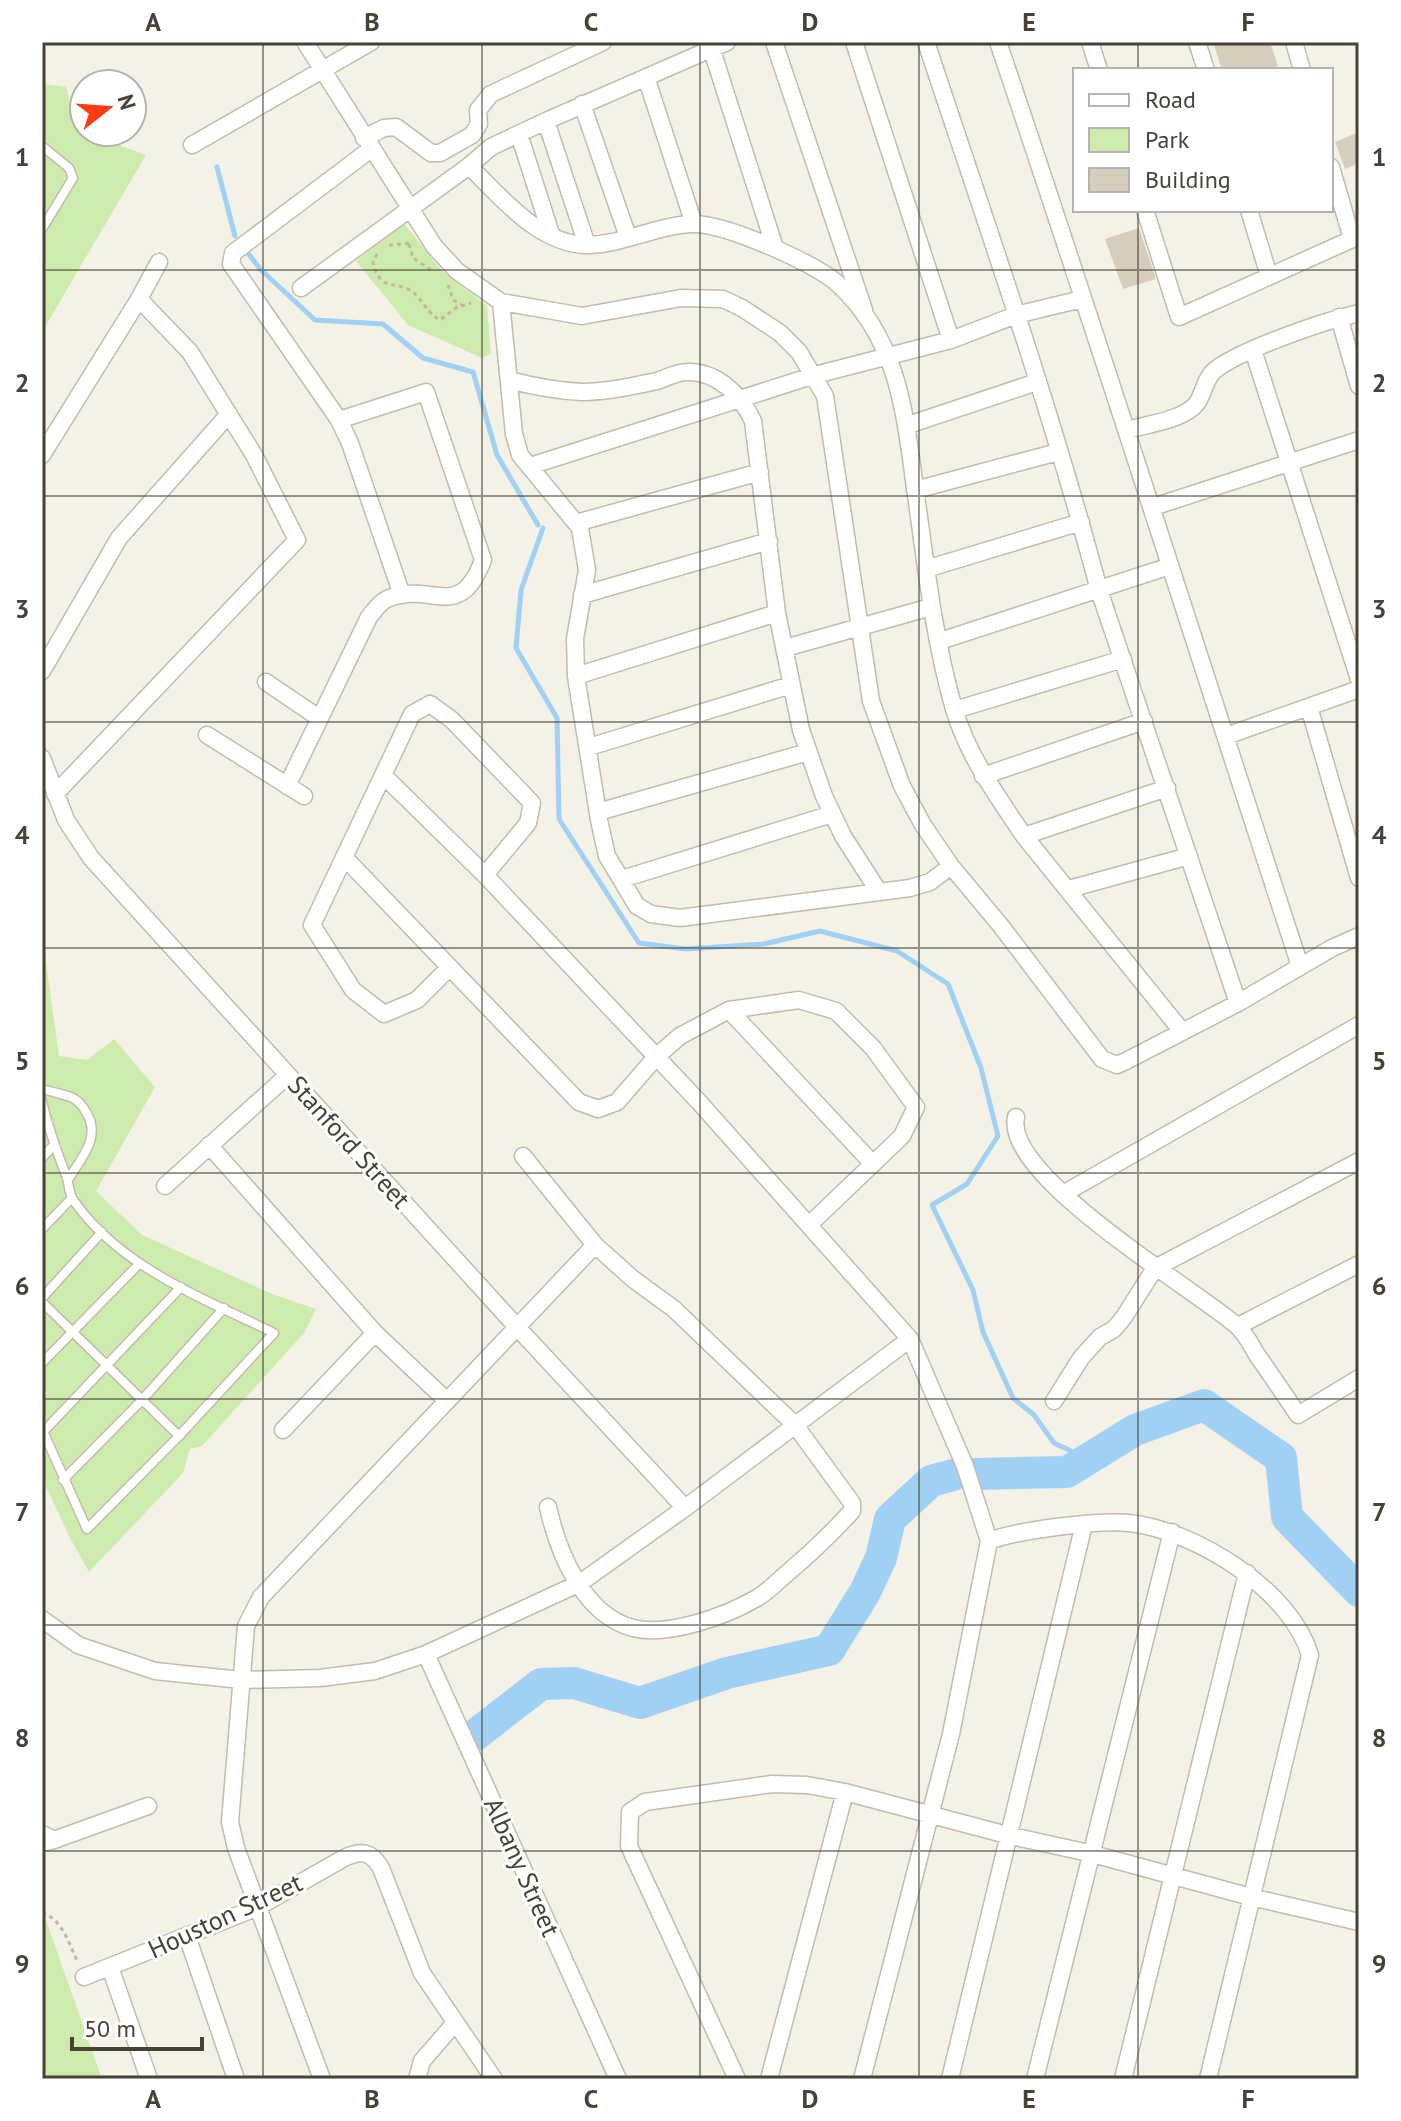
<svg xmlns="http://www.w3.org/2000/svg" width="1401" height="2121" viewBox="0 0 1401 2121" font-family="'PT Sans',sans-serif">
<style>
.green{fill:#ceebae}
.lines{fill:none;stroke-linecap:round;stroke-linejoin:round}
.stream{stroke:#a0d1f4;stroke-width:5}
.river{stroke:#a0d1f4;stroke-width:32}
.building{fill:#d7cdbc}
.lane-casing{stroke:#c3bcac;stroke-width:11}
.street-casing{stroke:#c3bcac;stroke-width:19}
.path{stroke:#c3b599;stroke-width:3;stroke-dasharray:4 4;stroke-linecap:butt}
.lane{stroke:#fff;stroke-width:8}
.street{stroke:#fff;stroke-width:16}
.grid{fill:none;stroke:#484136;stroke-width:2;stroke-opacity:0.55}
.labels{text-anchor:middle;stroke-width:6;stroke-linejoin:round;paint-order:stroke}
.street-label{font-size:26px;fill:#484136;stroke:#fff}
.neatline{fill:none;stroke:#484136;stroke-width:3}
.grid-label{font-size:26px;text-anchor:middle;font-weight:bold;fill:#484136}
</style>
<rect width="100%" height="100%" fill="#f4f1e7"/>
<path class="green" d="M 42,84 L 66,87 L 76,126 L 84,132 L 146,155 L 42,332 Z
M 403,222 L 441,270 L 487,306 L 491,354 L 482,358 L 408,325 L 356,261 Z
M 42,933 L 59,1056 L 87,1060 L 114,1039 L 155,1087 L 96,1191 L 142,1235 L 272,1294 L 316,1309 L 304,1333 L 202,1446 L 190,1449 L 183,1473 L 89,1572 L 70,1538 L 42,1478 Z
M 42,1909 L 102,2079 L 42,2079 Z"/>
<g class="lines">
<path class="stream" d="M 217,167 L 235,236
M 248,253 L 260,269 L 315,320 L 383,324 L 423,358 L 473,372 L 497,455 L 538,525
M 543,528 L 521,590 L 516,648 L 557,718 L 559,819 L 639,943 L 686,949 L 764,944 L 820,931 L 897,951 L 948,984 L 981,1068 L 998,1136 L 967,1184 L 932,1205 L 973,1290 L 983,1332 L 1013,1398 L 1034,1415 L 1054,1443 L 1086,1458"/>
<path class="river" d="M 975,1474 L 1067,1472 L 1135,1430 L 1204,1405 L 1281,1458 L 1287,1517 L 1359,1591
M 474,1736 L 541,1684 L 574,1683 L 640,1703 L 727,1673 L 829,1650 L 865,1592 L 881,1558 L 890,1519 L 931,1481 L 953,1475"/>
</g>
<path class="building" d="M 1213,42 L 1270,42 L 1278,66 L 1265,70 L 1222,70 Z
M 1359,132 L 1359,163 L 1345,169 L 1335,142 Z
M 1139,228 L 1156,279 L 1123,289 L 1105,239 Z"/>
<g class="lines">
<defs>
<path id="lane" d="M 42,146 L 69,168 L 73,178 L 42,229
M 42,1089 C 52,1092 63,1094 73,1098 C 78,1101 83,1106 86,1112 C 102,1137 81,1158 68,1180
M 42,1101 C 48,1128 57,1152 67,1178 C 69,1185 69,1195 74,1201 C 121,1268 203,1298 274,1333 L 179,1436 L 87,1529 L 42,1429
M 42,1158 L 53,1146
M 42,1229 L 71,1199
M 42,1298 L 102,1232
M 42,1302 L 179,1436
M 42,1363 L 139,1264
M 44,1431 L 181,1287
M 63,1480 L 142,1400 L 224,1308"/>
<path id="street" d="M 305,42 L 434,246 L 457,271 L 501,302 L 582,316 L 681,298 L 723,299 L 742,308 L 780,333 L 799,352 L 825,396 L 871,701 L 902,786 L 923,825 L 951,866 L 1001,926 L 1102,1059 L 1117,1065 L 1126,1061 L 1238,1003 L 1332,948 L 1359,936
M 774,42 L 864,310
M 854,42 L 951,340
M 926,42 C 986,223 1050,405 1099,590 L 1238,1003
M 998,42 C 1102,349 1199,658 1300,966
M 1090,42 L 1099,70
M 1197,42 L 1206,70
M 1294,42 L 1302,70
M 711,47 L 775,248
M 646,77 L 694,224
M 582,104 L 628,237
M 546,121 L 587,245
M 519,134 L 551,234
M 364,138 L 384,128 L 396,127 L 431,153 L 440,153 L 472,135 L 479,124 L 478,110 L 491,94 L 603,42
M 192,145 L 371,42
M 371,149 L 233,253 L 231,264 L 339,420 L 350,443 L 402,595
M 469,166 C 501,197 538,244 587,245 C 622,245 660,224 694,224 C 726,224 815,263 838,284 C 900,341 905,416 916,495 C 926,566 934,640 954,709 C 968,756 997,796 1024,836
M 1331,167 L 1352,239
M 1145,210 L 1179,317 L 1359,236
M 1249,210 L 1269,276
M 301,288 L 469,166 L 491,147 L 546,121 L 727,42
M 501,302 L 514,434 L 520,455 L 580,528 L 587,570 L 575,639 L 576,676 L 599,820 L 607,856 L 637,906 L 651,914 L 680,918 L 910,888 L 930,882 L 951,866
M 1339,317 L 1359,386
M 1253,350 L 1359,679
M 509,380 C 532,386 558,391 582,392 C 607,392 633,386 657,381 C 666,378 677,372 687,372 C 717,371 741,395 753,421 L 777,613 L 801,730 L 824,796 L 843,836 L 879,892
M 908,425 L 1037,382
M 1128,430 C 1148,424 1184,420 1197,403 C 1204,393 1205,378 1215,370 C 1242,349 1324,321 1359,313
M 42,455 L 139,299 L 159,262
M 530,466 L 815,375 L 951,340 L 1016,315 L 1082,299
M 915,490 L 1058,452
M 1153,507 L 1359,440
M 576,523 L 760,472
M 926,569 L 1081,522
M 582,595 L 769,541
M 940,641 L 1170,566
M 785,648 L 931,607
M 42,671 L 119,538 L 229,414
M 576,676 L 777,613
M 266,682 L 319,718
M 1309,707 L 1359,878
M 955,710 L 1123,659
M 207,735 L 304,796
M 1226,736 L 1359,689
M 589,747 L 791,685
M 42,758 L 66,820 L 91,858 L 516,1326 L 685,1508
M 383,775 L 485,875 L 699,1102 L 910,1339 L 965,1466 L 989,1541
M 983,776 L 1144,721
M 287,786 L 369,617 C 374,611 380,602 387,599 C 432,580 459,624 483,560 L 426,392 L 339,420
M 1167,788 L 1024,836 L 1181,1030
M 55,794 L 297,540 L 254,455 L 190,352 L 139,299
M 598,812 L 808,752
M 344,857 L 579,1102 L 598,1109 L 617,1102 L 656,1057 L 680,1036 L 729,1010 L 799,1000 L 836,1011 L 873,1048 L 916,1107 L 902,1136 L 810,1224
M 622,879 L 832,814
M 1069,889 L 1189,856
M 449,968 L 417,1000 L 384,1014 L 353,990 L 312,925 L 412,714 L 430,704 L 452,720 L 532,803 L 528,823 L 485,875
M 729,1010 L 873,1164
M 1016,1117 C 1003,1176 1193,1288 1236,1325 C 1245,1332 1251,1345 1257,1355 C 1271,1375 1285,1395 1298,1415 L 1359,1378
M 209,1145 L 375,1333 L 446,1400
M 523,1156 L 595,1245 L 633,1279 L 674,1309 L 795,1425 L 852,1503 L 852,1511 C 831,1534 809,1555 785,1575 C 776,1583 767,1592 757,1598 C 726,1616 668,1637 633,1628 C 583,1615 558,1552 548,1507
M 165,1186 L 288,1075
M 1063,1194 L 1359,1025
M 1238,1326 L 1359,1264
M 1054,1401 L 1081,1358 L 1100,1337 L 1114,1329 L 1124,1317 L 1155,1268 L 1359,1161
M 283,1430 L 375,1333
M 42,1619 L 78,1645 L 155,1671 L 241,1680 L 320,1678 L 375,1671 L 426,1654 L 580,1583 L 685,1508 L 910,1339
M 426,1654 L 618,2079
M 42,1834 L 54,1840 L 42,1843
M 54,1840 L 148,1806
M 187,1936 L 236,2079
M 110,1967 L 149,2079
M 84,1977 L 258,1907 L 344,1858 C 361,1850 371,1851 381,1868 L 422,1973 L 494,2079
M 322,2079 L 236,1848 L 230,1822 L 246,1626 L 261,1597 L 595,1245
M 417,2079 L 422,2061 L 454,2024
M 737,2079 L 629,1846 L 630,1812 L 645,1802 L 772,1784 L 807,1785 L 845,1792 L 1007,1835 L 1089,1853 L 1251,1897 L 1359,1922
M 769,2079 L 845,1792
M 862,2079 L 951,1734 L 989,1541 C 1018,1530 1098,1520 1129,1523 C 1195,1530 1291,1590 1310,1655 L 1208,2079
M 950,2079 L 1084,1524
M 1035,2079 L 1172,1532
M 1123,2079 L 1247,1573"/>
</defs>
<use href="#lane" class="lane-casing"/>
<use href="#street" class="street-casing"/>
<path class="path" d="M 409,244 L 413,258 L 434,272
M 389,245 L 413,243
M 377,254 L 373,262 C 380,296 400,277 417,296 C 425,305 428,313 440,320 L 457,307 L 471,303
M 448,285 L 453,300 L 461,304
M 42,1913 C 62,1918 70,1946 78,1963"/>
<use href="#lane" class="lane"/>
<use href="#street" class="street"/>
</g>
<path class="grid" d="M 263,42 L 263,2079M 482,42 L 482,2079M 700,42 L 700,2079M 919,42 L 919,2079M 1138,42 L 1138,70M 1138,210 L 1138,2079M 42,270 L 1359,270M 42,496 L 1359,496M 42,722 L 1359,722M 42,948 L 1359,948M 42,1173 L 1359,1173M 42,1399 L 1359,1399M 42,1625 L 1359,1625M 42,1851 L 1359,1851"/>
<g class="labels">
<g class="street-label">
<text transform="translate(349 1142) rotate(48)" y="9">Stanford Street</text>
<text transform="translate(522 1867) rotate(66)" y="9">Albany Street</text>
<text transform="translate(225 1916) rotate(-25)" y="9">Houston Street</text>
</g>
</g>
<rect width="1401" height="2121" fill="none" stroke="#ffffff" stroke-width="88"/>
<rect x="1073" y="68" width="260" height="144" fill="#ffffff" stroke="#b6b3af" stroke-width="2"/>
<rect x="1089" y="94" width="40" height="12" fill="#ffffff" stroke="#b6b3af" stroke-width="2"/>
<text x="1145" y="108" font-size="24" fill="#484136">Road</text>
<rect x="1089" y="128" width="40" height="24" fill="#ceebae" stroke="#b6b3af" stroke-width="2"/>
<text x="1145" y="148" font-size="24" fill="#484136">Park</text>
<rect x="1089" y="168" width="40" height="24" fill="#d7cdbc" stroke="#b6b3af" stroke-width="2"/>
<text x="1145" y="188" font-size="24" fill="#484136">Building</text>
<g transform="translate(108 108) rotate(73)"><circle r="38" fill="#ffffff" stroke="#b6b3af" stroke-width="2"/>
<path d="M0-6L14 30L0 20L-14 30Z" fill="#ff3b13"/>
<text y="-12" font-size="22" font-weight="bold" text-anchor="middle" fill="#484136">N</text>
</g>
<path d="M72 2037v12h130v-12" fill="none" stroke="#484136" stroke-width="4"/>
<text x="84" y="2037" font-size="24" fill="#484136" stroke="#ffffff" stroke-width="6" paint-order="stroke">50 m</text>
<rect x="44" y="44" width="1313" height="2033" class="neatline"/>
<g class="grid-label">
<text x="153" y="31">A</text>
<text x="372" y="31">B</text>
<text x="591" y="31">C</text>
<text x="810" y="31">D</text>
<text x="1029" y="31">E</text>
<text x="1248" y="31">F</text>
<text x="22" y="166">1</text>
<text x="1379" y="166">1</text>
<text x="22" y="392">2</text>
<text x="1379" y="392">2</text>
<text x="22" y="618">3</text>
<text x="1379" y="618">3</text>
<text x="22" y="844">4</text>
<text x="1379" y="844">4</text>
<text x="22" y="1070">5</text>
<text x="1379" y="1070">5</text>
<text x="22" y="1295">6</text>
<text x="1379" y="1295">6</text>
<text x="22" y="1521">7</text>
<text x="1379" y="1521">7</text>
<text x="22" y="1747">8</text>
<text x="1379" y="1747">8</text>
<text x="22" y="1973">9</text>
<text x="1379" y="1973">9</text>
<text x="153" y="2108">A</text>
<text x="372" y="2108">B</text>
<text x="591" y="2108">C</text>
<text x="810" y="2108">D</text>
<text x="1029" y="2108">E</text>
<text x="1248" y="2108">F</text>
</g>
</svg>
